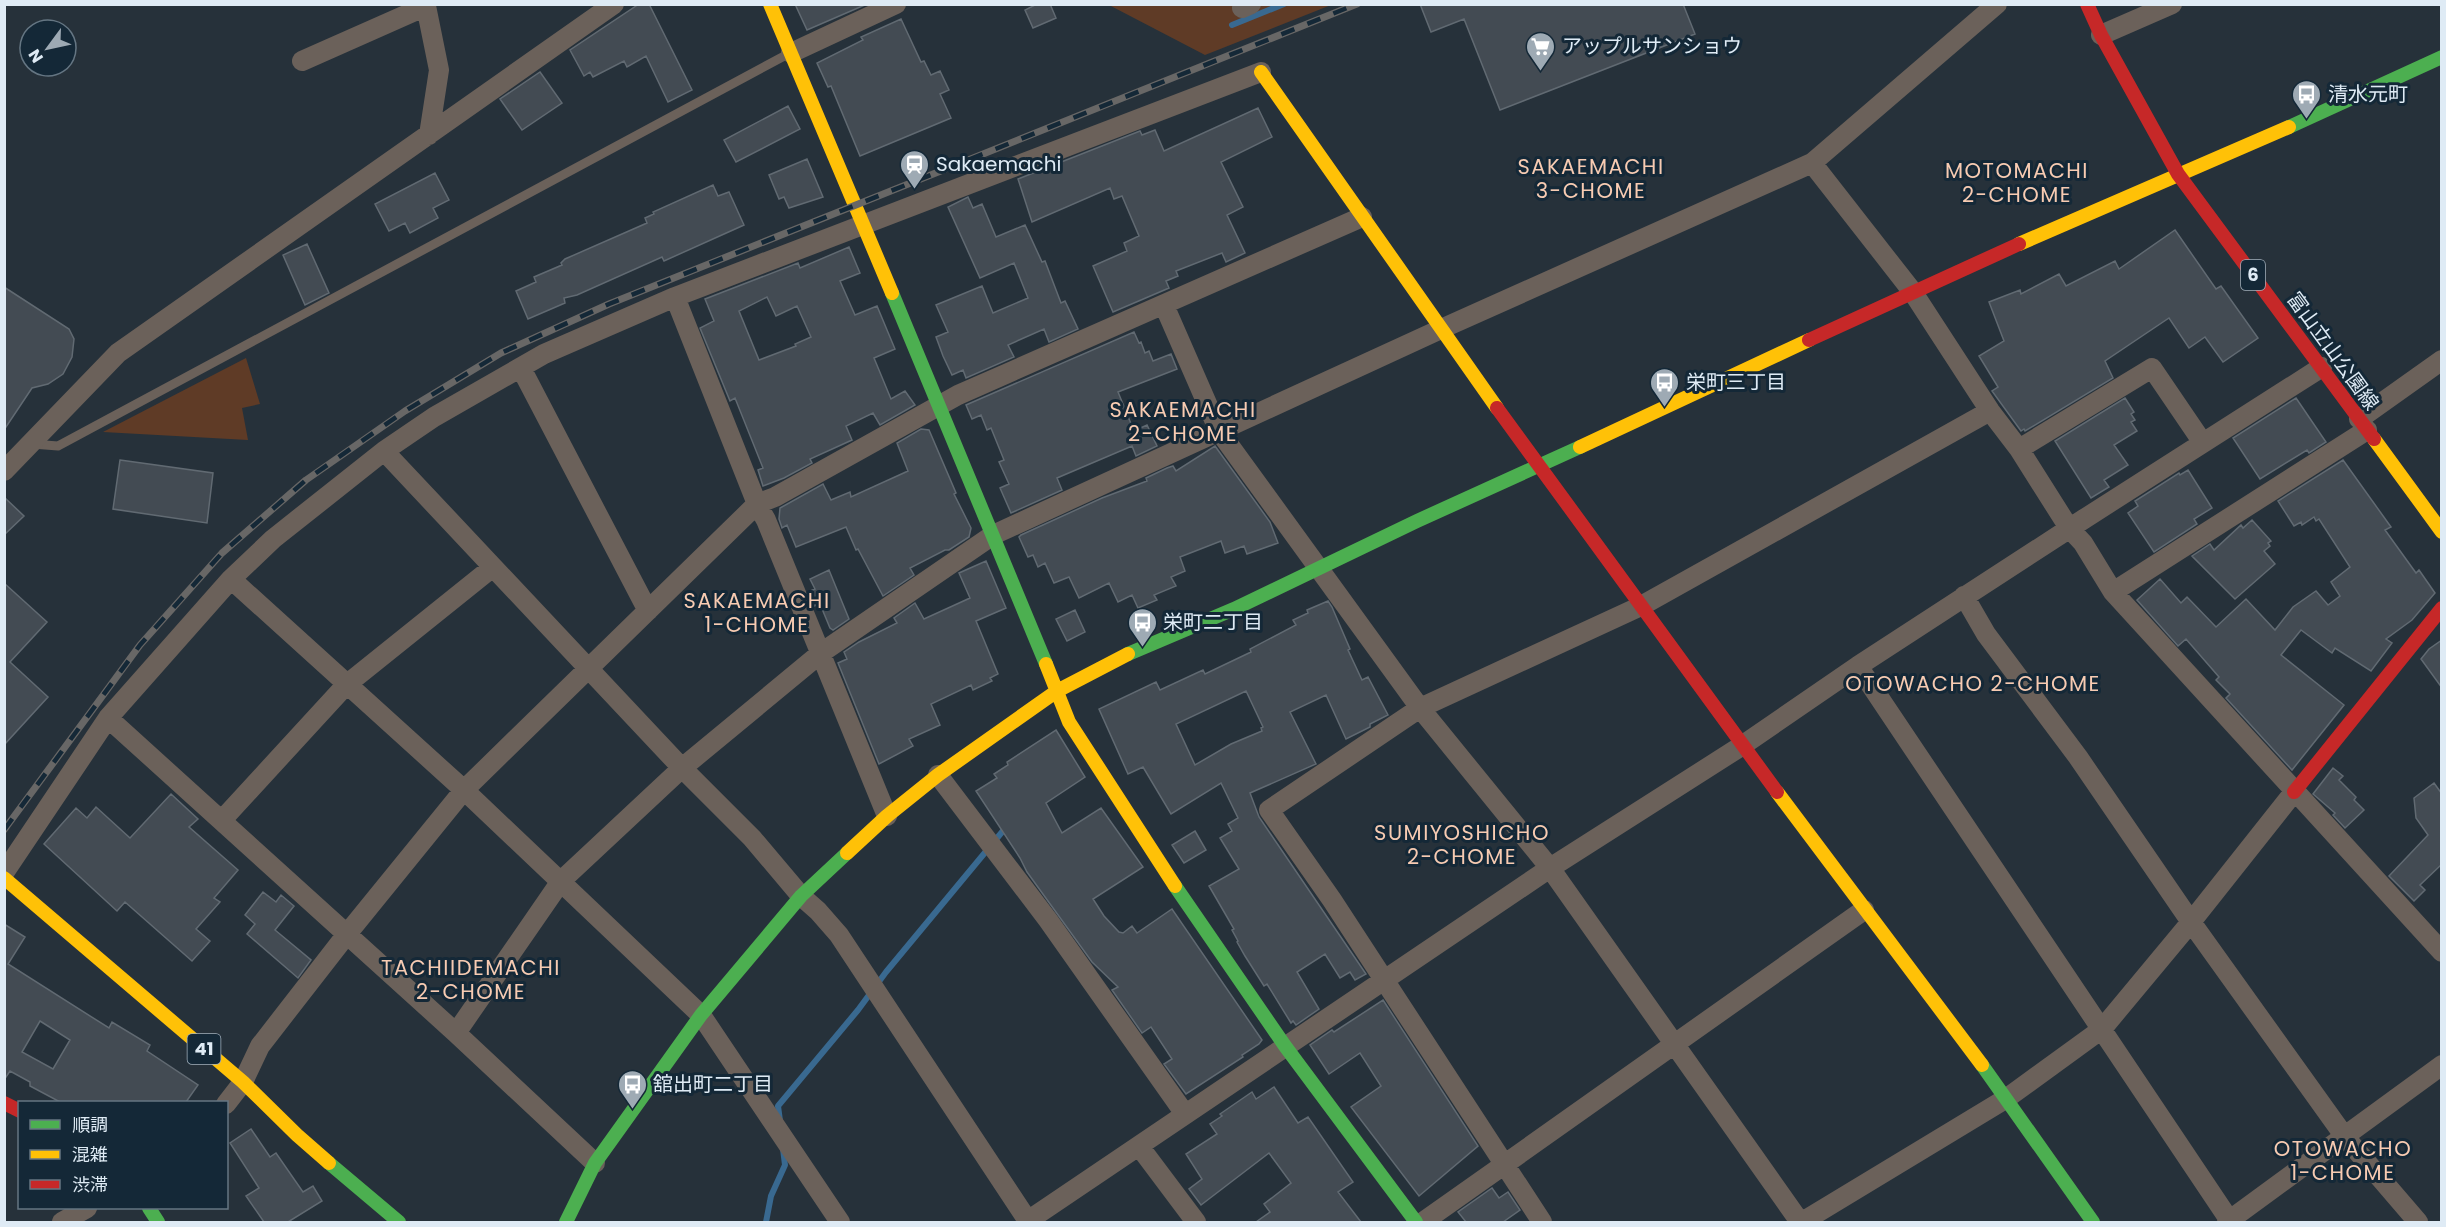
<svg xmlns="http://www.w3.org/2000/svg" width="2446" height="1227" viewBox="0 0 2446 1227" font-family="Poppins,'Noto Sans JP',sans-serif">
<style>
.green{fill:#5f3b26}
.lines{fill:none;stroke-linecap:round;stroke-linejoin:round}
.stream{stroke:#396990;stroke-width:6}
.building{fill:#434b53;stroke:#616a72;stroke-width:1.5;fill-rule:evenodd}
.lane{stroke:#6b615a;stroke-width:9}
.street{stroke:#6b615a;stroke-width:20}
.fast{stroke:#4caf50;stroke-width:14}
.slow{stroke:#ffc107;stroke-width:14}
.jam{stroke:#c62828;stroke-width:14}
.rail-casing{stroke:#686766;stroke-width:7}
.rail{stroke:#142837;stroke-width:4.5;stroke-dasharray:14;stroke-linecap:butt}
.labels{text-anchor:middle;stroke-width:6;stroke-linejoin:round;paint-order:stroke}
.shield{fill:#142837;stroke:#a2b0bc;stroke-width:1.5}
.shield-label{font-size:18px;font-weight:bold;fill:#dfebf5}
.poi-label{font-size:20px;fill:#dfebf5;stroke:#142837;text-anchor:start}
.street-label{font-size:20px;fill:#dfebf5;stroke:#142837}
.neighbourhood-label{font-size:21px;letter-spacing:1.5px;fill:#f7cbb2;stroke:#142837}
</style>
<rect width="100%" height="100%" fill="#26313a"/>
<path class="green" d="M 1109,5 L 1331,5 L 1205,55 Z
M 246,358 L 260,404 L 242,408 L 248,440 L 103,432 Z"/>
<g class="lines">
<path class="stream" d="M 1232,25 L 1284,4
M 780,1121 L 778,1106 L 858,1010 L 886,972 L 1007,826
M 766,1222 L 771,1196 L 785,1165 L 783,1149"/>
</g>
<path class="building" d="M 639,4 L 649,4 L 692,90 L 668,102 L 646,56 L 627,67 L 624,61 L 593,77 L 590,72 L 584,76 L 570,50 Z
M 795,4 L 867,4 L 807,30 Z
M 1037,4 L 1050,4 L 1056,18 L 1033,28 L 1025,10 Z
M 1420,4 L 1683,4 L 1695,34 L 1500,110 L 1464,19 L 1431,32 Z
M 901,19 L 921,62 L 924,61 L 931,75 L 940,71 L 949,90 L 940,94 L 951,118 L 860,156 L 831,86 L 828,87 L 817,63 L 863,40 L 861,37 Z
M 540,72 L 562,103 L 522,130 L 500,99 Z
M 788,106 L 800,129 L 736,162 L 724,140 Z
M 1258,108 L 1272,137 L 1221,162 L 1243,207 L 1227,215 L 1245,253 L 1226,262 L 1222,253 L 1176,271 L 1178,276 L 1166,281 L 1169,288 L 1113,312 L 1093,266 L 1127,251 L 1124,243 L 1139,236 L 1122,196 L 1114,199 L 1110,188 L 1032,222 L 1018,179 L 1140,131 L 1142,135 L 1155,130 L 1164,151 Z
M 807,159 L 823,197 L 789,208 L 784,197 L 779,199 L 769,175 Z
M 435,173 L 449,200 L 433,208 L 438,218 L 410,233 L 405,223 L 389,231 L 375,204 Z
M 713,185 L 718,196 L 729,192 L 744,225 L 664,261 L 662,257 L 577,295 L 564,298 L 565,303 L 528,319 L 516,291 L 536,282 L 534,277 L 562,265 L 561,263 L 565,259 L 647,223 L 645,218 L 654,214 L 653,212 Z
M 968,197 L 973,208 L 982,204 L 996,237 L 1025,225 L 1042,262 L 1045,261 L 1061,303 L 1065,301 L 1078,329 L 1049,342 L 1044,329 L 1008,345 L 1014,357 L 966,378 L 963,370 L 952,375 L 943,356 L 936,337 L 948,332 L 936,305 L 982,286 L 993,313 L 1028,298 L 1014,263 L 980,278 L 948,207 Z
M 2175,230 L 2216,289 L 2221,286 L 2258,338 L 2223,362 L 2205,337 L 2189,348 L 2169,318 L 2105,361 L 2113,378 L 2025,431 L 2024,429 L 2021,431 L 1992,391 L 1998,387 L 1979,356 L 2004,341 L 1989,302 L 2020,290 L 2021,294 L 2059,274 L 2066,286 L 2115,261 L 2119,269 Z
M 307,244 L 329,293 L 305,305 L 283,255 Z
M 849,247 L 860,273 L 840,281 L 855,315 L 877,306 L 895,349 L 874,358 L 891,399 L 905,391 L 915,405 L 880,425 L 873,413 L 846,426 L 852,440 L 810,459 L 812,463 L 784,478 L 763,486 L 758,470 L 763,468 L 735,398 L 730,401 L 700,328 L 714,321 L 705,299 L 798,263 L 800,268 ZM 767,297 L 776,316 L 797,306 L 811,337 L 795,344 L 796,346 L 759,360 L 739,311 Z
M 4,287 L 69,329 L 74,339 L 72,357 L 63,374 L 48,384 L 32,388 L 4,430 Z
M 1134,332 L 1139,343 L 1141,342 L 1145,353 L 1149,351 L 1153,361 L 1171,354 L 1177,369 L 1118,392 L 1134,431 L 1147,425 L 1157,446 L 1136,456 L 1132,446 L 1057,478 L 1062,490 L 1011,513 L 1000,488 L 1009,484 L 999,462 L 1004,460 L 991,428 L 987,430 L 981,415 L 972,419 L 966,405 Z
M 2125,398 L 2134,412 L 2131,414 L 2135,420 L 2131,422 L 2137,431 L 2114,445 L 2128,465 L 2104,480 L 2109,487 L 2091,498 L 2055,441 Z
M 2296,398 L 2326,442 L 2309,453 L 2307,450 L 2260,479 L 2233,438 Z
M 921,429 L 929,430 L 956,493 L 954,494 L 971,528 L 969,537 L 949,550 L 945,550 L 910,568 L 914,575 L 883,596 L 858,549 L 856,550 L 846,527 L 796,547 L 787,525 L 782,528 L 779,519 L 780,508 L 823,484 L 831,500 L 850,492 L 851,497 L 908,471 L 897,443 Z
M 1215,446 L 1270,522 L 1278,543 L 1247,554 L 1244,546 L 1225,553 L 1221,541 L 1180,557 L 1185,571 L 1171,577 L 1176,586 L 1154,595 L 1157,600 L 1138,608 L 1132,595 L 1118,602 L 1109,583 L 1079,598 L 1069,577 L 1054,583 L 1045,563 L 1038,567 L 1033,555 L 1028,557 L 1019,537 L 1021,535 L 1102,498 L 1147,481 L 1146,478 L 1167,468 L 1173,466 L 1176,471 Z
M 120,460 L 213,473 L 207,523 L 113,509 Z
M 2343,460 L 2391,527 L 2385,530 L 2416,573 L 2419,570 L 2435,593 L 2412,620 L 2386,639 L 2392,643 L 2371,671 L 2335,648 L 2332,653 L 2301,630 L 2281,655 L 2344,705 L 2292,770 L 2226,698 L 2230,694 L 2216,680 L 2219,677 L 2186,639 L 2178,646 L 2137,600 L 2160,579 L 2181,603 L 2187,597 L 2216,627 L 2246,599 L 2275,630 L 2293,607 L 2316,591 L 2328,605 L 2340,596 L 2331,582 L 2350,567 L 2319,519 L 2316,521 L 2314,517 L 2302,525 L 2301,522 L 2294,526 L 2278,501 Z
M 2188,470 L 2212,508 L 2194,519 L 2197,524 L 2154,552 L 2128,513 L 2138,506 L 2135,501 L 2179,473 L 2180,475 Z
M 4,497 L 24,516 L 4,535 Z
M 2252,520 L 2271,541 L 2268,543 L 2270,546 L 2264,551 L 2275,564 L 2235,599 L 2192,556 L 2210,544 L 2214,550 L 2241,525 L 2243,528 Z
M 986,561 L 1006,608 L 976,621 L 998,674 L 990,678 L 992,681 L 973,690 L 971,685 L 931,704 L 940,725 L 909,739 L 913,746 L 879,764 L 838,663 L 847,659 L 844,652 L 859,642 L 897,623 L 894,618 L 915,603 L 924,619 L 970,598 L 959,573 Z
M 829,570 L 849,619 L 833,630 L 830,628 L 820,604 L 814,606 L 808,592 L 815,589 L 810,579 Z
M 4,583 L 47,622 L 10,662 L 48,697 L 4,745 Z
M 1328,601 L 1332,607 L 1350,649 L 1348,650 L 1362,680 L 1368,677 L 1388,715 L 1370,724 L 1370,727 L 1346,739 L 1326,695 L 1290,712 L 1316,764 L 1250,793 L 1259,817 L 1366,974 L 1355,980 L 1350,972 L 1340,978 L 1325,954 L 1297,972 L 1319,1009 L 1296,1025 L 1293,1021 L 1291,1023 L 1267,984 L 1264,986 L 1245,956 L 1237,942 L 1238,941 L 1232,930 L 1234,929 L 1209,886 L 1239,869 L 1220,838 L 1232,831 L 1228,824 L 1238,818 L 1221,783 L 1171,814 L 1143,767 L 1128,774 L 1099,709 L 1156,682 L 1160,690 L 1203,670 L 1205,674 L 1251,652 L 1250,649 L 1296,625 L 1293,620 L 1308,613 L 1307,610 ZM 1246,691 L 1263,727 L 1261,728 L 1262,731 L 1231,744 L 1195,765 L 1176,724 Z
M 1075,610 L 1085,632 L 1067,641 L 1056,619 Z
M 2442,640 L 2442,688 L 2421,659 L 2429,649 Z
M 1056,730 L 1085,777 L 1046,803 L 1062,833 L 1101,808 L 1143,867 L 1093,899 L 1104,916 L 1119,932 L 1123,933 L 1132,926 L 1137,933 L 1172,909 L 1262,1040 L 1259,1044 L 1242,1055 L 1243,1057 L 1186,1094 L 1164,1064 L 1172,1059 L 1151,1027 L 1142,1033 L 1112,990 L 1118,987 L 1092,962 L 1027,872 L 1020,858 L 976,791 L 997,778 L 994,774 L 1008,765 L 1007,762 Z
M 2333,768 L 2343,776 L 2339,780 L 2356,797 L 2354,800 L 2364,810 L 2345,828 L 2333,815 L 2335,813 L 2313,794 Z
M 2434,783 L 2442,794 L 2442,864 L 2420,885 L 2425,890 L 2414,901 L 2389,876 L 2428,835 L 2416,818 L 2414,798 Z
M 171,794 L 198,819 L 189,827 L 238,870 L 214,898 L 220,902 L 196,929 L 210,941 L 192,961 L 125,902 L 117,911 L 44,844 L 76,808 L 87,818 L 96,807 L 130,838 Z
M 1195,831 L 1206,850 L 1184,863 L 1172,845 Z
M 263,892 L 276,902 L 281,895 L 294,906 L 275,930 L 311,960 L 298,978 L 247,934 L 255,924 L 245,915 Z
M 4,924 L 25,937 L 8,964 L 109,1028 L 112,1022 L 150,1045 L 147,1051 L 198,1085 L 186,1102 L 60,1102 L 30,1086 L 30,1082 L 10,1071 L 4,1080 ZM 40,1021 L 70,1040 L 53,1069 L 22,1052 Z
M 1383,1000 L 1478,1146 L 1419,1196 L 1351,1107 L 1381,1086 L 1360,1053 L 1329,1074 L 1310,1045 L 1332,1030 L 1334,1032 Z
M 1274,1087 L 1298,1123 L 1308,1117 L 1353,1182 L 1338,1192 L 1361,1222 L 1256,1222 L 1270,1212 L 1264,1204 L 1291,1183 L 1269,1153 L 1201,1205 L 1189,1189 L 1202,1179 L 1186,1154 L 1217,1134 L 1210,1124 L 1222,1116 L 1220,1114 L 1252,1092 L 1256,1099 Z
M 251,1129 L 270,1157 L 276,1153 L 303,1192 L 313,1186 L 322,1201 L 288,1222 L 264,1222 L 246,1196 L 259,1188 L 230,1143 Z
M 1492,1188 L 1499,1198 L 1508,1192 L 1520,1210 L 1503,1222 L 1466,1222 L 1458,1212 Z"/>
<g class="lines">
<path class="lane" d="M 32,444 L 58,446 L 788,54"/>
<path class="street" d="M 1242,8 L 1251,4
M 2101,35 L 2172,4
M 791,53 L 896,4
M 302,61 L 426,6 L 439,70 L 429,135
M 1812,163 L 1912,291 L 1990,411 L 2019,449 L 2069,528 L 2083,543 L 2113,592 L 2442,952
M 675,297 L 757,504 L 766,520 L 887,816
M 1164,305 L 1219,431 L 1420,708 L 1550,868 L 1800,1222
M 521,368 L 648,611
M 2359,419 L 2442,360
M 2019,449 L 2152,368 L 2203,443
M 384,451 L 682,768 L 752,838 L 801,896 L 818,911 L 839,935 L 1028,1221
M 4,471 L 118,353 L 614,4
M 231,579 L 464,790 L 701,1015 L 840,1222
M 2113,592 L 2367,430
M 1964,596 L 1986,634 L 2078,757 L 2191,922 L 2345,1137 L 2418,1222
M 1858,666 L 2230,1221
M 108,718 L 456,1033 L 595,1163
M 938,775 L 1048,920 L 1185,1114
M 222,820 L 346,685 L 493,567
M 4,873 L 108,718 L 231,579 L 273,539 L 384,451 L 434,417 L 544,354 L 675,297 L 1261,72
M 456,1033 L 561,881 L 682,768 L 821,653 L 993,535 L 1441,329 L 1812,163 L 1997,4
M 226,1104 L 243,1082 L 260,1046 L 347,934 L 464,790 L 757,504 L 775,497 L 958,395 L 1362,217
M 1139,1146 L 1196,1222
M 62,1222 L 87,1208
M 1026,1222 L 1550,868 L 1743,745 L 1858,666 L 2084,519 L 2322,367
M 1423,1222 L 1864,910
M 1542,1222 L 1332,900 L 1269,810 L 1420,708 L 1641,606 L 1990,411
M 1802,1222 L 2007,1098 L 2102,1029 L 2191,922 L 2294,792
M 2227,1222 L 2442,1065"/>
<path class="fast" d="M 2289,127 L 2442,57
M 892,293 L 1046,664
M 1128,654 L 1234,609 L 1417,521 L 1580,447
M 1175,886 L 1285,1046 L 1416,1222
M 1982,1065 L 2093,1222
M 329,1163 L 399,1222
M 149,1208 L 158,1222
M 566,1222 L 595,1163 L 701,1015 L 801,896 L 847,853"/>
<path class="slow" d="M 770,4 L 892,293
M 1261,72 L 1497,408
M 2019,244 L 2289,127
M 2374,439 L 2442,532
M 1580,447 L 1809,340
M 1046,664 L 1069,722 L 1175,886
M 1777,792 L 1982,1065
M 847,853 L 887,816 L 938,775 L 1057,691 L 1128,654
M 4,878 L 243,1082 L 297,1135 L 329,1163"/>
<path class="jam" d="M 2087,4 L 2101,35 L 2178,174 L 2374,439
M 1809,340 L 2019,244
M 1497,408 L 1777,792
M 2294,792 L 2442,608
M 4,1103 L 20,1111"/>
<defs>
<path id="rail" d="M 4,830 L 140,645 L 222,553 L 306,480 L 405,411 L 501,353 L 609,304 L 1357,4"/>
</defs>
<use href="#rail" class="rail-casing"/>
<use href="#rail" class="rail"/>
</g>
<defs>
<symbol id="supermarket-pin" viewBox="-11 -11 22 30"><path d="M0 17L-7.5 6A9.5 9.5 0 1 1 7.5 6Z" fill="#9eaab4" stroke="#142837"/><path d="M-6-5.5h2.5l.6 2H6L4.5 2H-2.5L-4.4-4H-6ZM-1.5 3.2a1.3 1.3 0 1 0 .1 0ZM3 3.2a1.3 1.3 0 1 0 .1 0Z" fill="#fff"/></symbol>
<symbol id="bus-pin" viewBox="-11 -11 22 30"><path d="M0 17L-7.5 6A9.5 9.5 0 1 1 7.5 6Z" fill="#9eaab4" stroke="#142837"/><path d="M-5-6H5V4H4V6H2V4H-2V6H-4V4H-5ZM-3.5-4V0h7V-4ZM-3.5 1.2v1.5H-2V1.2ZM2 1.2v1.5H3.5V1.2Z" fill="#fff"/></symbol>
<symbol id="station-pin" viewBox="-11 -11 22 30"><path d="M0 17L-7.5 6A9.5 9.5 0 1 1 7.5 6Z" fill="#9eaab4" stroke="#142837"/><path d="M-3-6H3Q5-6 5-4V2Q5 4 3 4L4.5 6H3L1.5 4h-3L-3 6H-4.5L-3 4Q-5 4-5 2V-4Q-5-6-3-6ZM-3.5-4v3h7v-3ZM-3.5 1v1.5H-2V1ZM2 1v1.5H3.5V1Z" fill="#fff"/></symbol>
</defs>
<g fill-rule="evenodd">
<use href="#supermarket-pin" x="1524" y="30" width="33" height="45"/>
<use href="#bus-pin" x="2290" y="78" width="33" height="45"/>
<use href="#station-pin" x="898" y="148" width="33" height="45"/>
<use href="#bus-pin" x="1648" y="366" width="33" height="45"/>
<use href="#bus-pin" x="1126" y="606" width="33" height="45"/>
<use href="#bus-pin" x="616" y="1068" width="33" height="45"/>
</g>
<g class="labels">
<g class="shield">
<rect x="2241" y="260" width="24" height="30" rx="4.5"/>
<rect x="187.5" y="1034" width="33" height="30" rx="4.5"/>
</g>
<g class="shield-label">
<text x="2253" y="281">6</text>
<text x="204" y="1055">41</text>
</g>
<g class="poi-label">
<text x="1562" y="53">アップルサンショウ</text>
<text x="2328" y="101">清水元町</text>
<text x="936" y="171">Sakaemachi</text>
<text x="1686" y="389">栄町三丁目</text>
<text x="1163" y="629">栄町二丁目</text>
<text x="653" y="1091">舘出町二丁目</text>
</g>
<g class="street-label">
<text transform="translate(2333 351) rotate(54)" y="7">富山立山公園線</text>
</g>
<g class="neighbourhood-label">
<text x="1591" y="174">SAKAEMACHI<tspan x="1591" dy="24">3-CHOME</tspan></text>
<text x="2017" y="178">MOTOMACHI<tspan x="2017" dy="24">2-CHOME</tspan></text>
<text x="1183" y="417">SAKAEMACHI<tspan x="1183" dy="24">2-CHOME</tspan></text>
<text x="757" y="608">SAKAEMACHI<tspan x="757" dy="24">1-CHOME</tspan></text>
<text x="1973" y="691">OTOWACHO 2-CHOME</text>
<text x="1462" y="840">SUMIYOSHICHO<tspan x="1462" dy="24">2-CHOME</tspan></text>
<text x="471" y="975">TACHIIDEMACHI<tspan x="471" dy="24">2-CHOME</tspan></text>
<text x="2343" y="1156">OTOWACHO<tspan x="2343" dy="24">1-CHOME</tspan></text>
</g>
</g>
<rect width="2446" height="1227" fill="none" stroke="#dfebf5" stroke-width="12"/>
<rect x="18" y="1101" width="210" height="108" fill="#142837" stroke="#657683" stroke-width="1.5"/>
<rect x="30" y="1120" width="30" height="9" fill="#4caf50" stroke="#657683" stroke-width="1.5"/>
<text x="72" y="1131" font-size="18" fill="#dfebf5">順調</text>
<rect x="30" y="1150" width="30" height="9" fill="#ffc107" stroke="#657683" stroke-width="1.5"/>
<text x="72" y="1161" font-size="18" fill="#dfebf5">混雑</text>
<rect x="30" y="1180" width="30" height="9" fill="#c62828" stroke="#657683" stroke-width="1.5"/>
<text x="72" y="1191" font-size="18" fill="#dfebf5">渋滞</text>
<g transform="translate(48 48) rotate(237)"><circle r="28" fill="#142837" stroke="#657683" stroke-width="1.5"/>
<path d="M0-4.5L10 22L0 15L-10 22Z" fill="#9eaab4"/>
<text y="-9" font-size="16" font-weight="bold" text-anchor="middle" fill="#dfebf5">N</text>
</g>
</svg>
